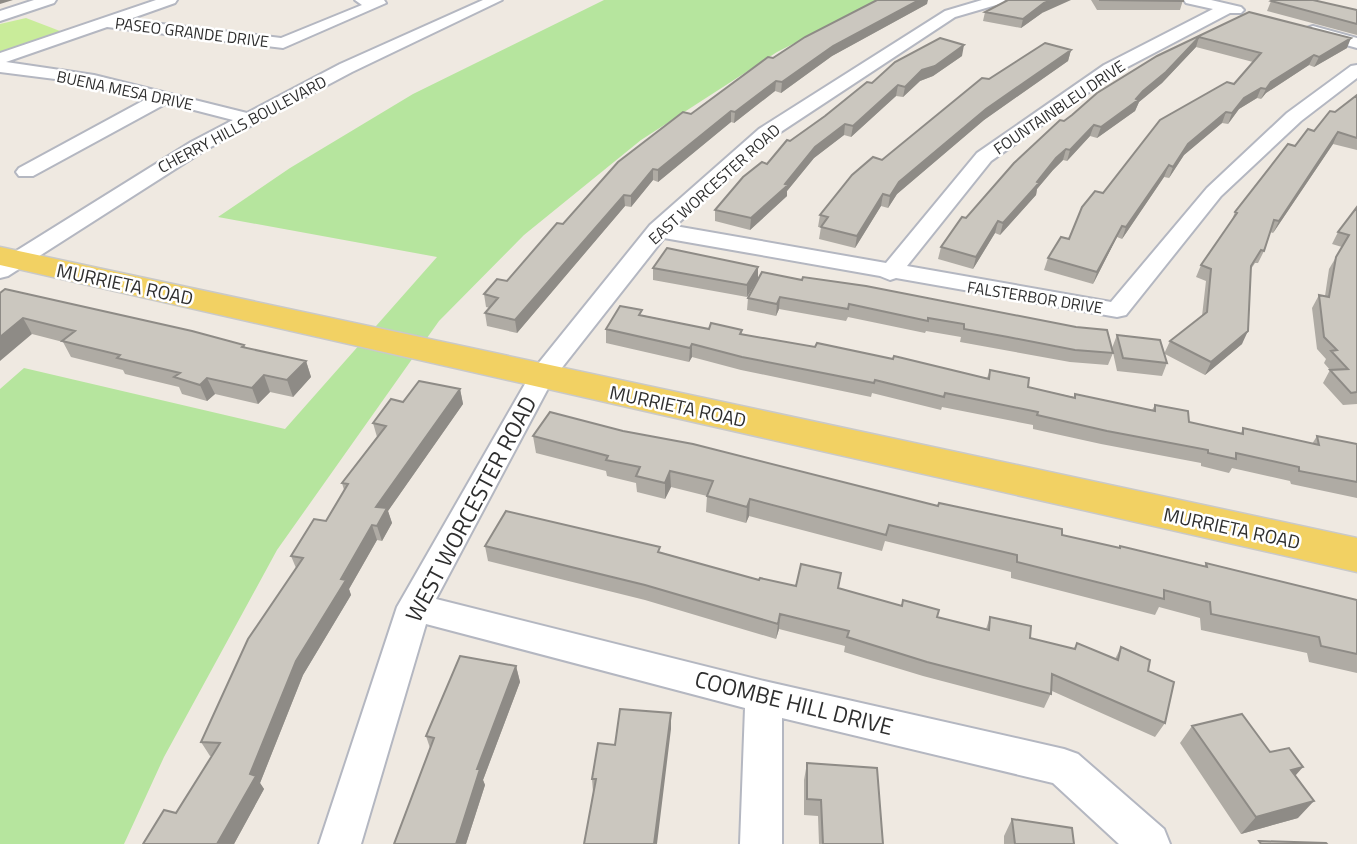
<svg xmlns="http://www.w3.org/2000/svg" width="1357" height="844" viewBox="0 0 1357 844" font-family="'Titillium Web',sans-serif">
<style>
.green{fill:#b6e59e}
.pitch{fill:#c9ec9a}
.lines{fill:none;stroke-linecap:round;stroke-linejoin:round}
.minor-casing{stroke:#b4b7c1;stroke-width:4}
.major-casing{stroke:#c9c9c9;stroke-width:3}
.minor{fill:#fff;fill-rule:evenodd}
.major{fill:#f2d163;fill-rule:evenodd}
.wall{fill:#afaba4}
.shaded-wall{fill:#8e8b86}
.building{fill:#cbc7bf;stroke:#8e8b86;stroke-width:2}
.labels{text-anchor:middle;stroke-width:5;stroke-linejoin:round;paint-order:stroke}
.far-street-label{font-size:16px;fill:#2e2e2e;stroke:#fff}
.street-label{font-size:19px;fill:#2e2e2e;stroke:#fff}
.near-street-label{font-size:23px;fill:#2e2e2e;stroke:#fff}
</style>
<rect width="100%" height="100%" fill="#efe9e1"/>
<path class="green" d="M 604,0 L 880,0 L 777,52 L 641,140 L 524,235 L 439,321 L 277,550 L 164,757 L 124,844 L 0,844 L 0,389 L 24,368 L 285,429 L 437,257 L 218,217 L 290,168 L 413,94 Z"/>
<path class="pitch" d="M 26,18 L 60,31 L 57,34 L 0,54 L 0,24 Z"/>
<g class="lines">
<defs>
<path id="minor" d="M 34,0 L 56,0 L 54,3 L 0,21 L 0,11 Z
M 156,0 L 177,0 L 175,3 L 127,20 L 281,38 L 362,5 L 355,0 L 384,0 L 386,3 L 283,48 L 107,27 L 6,62 L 94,75 L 247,113 L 340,64 L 483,0 L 502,0 L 352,72 L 205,150 L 8,276 L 0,278 L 0,261 L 191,142 L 233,120 L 167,103 L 33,176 L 19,176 L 16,172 L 19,168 L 148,98 L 63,80 L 0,72 L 0,53 Z
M 982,0 L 1005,0 L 1003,3 L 955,17 L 773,137 L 675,226 L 886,263 L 977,153 L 1104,65 L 1213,9 L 1186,3 L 1184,0 L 1211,0 L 1241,7 L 1244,10 L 1241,13 L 1230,13 L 1116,73 L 991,161 L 907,266 L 1111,302 L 1207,188 L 1287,113 L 1351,66 L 1357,65 L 1357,78 L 1301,121 L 1221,196 L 1126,315 L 1117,317 L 896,278 L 890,280 L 880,276 L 664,238 L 553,379 L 436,599 L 764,681 L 1064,749 L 1078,754 L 1164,829 L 1170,844 L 1119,844 L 1053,783 L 782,718 L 782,844 L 740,844 L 745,708 L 426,624 L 361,844 L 319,844 L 397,607 L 533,370 L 650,225 L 759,129 L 945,11 Z
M 1313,26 L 1357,38 L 1357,48 L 1307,34 L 1305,31 L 1307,28 Z"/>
<path id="major" d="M 0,247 L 1357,538 L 1357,572 L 0,265 Z"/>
</defs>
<use href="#minor" class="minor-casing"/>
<use href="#major" class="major-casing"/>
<use href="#minor" class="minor"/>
<use href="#major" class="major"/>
</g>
<path class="wall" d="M 1091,0 L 1183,0 L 1180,10 L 1097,10 Z
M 1271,1 L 1357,10 L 1357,35 L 1267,11 Z
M 927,4 L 832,56 L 781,93 L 775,91 L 734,123 L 731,122 L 658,182 L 653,180 L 631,207 L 625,206 L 517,333 L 487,326 L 485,313 L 490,308 L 486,307 L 484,294 L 507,281 L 563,224 L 691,114 L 773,58 Z
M 985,12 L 1042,13 L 1021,28 L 983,21 Z
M 1249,12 L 1347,48 L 1314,67 L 1309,65 L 1266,93 L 1261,99 L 1257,98 L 1239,109 L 1228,124 L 1222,123 L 1184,155 L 1169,178 L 1164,177 L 1122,239 L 1117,237 L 1093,284 L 1044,270 L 1048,258 L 1069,239 L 1103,193 L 1234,84 L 1253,62 L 1196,47 L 1162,83 L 1139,102 L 1135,111 L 1097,138 L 1090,136 L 1067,161 L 1063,160 L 1053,170 L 1037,189 L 1036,195 L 1000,235 L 995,233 L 973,269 L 938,259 L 941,247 L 966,218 L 1064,121 L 1157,56 Z
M 1071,50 L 1068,61 L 984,120 L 897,194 L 888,208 L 881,206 L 855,248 L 819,239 L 821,227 L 818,227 L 820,215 L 882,160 L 989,79 Z
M 962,56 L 933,76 L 920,81 L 903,97 L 896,96 L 851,137 L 844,135 L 814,158 L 787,191 L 787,196 L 750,230 L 715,221 L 715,210 L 767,164 L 790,141 L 872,83 Z
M 1357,95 L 1357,150 L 1333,144 L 1273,233 L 1270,232 L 1264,251 L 1258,263 L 1255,263 L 1251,269 L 1242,344 L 1205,375 L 1165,354 L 1167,363 L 1162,376 L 1117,371 L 1112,348 L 1117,335 L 1164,354 L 1170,341 L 1202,316 L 1206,281 L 1196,277 L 1201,265 L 1231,222 L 1235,212 L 1295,146 Z
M 1357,207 L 1357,404 L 1343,405 L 1323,383 L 1330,370 L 1324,363 L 1326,359 L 1317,349 L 1312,308 L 1319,295 L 1325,296 L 1329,269 L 1342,247 L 1332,244 L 1338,232 Z
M 758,267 L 758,279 L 747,297 L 653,280 L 653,268 Z
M 762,272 L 1113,353 L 1108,365 L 1070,362 L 960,342 L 961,337 L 926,331 L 925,333 L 848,317 L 846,321 L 779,309 L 776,316 L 747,310 L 748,298 Z
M 0,293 L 244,345 L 246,348 L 306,361 L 311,377 L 293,397 L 270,392 L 258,404 L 215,394 L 207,401 L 182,394 L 179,387 L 125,374 L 123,370 L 71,357 L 63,342 L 32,334 Z
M 642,315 L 709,329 L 742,330 L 741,334 L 987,378 L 990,370 L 1028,387 L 1074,397 L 1075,394 L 1152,410 L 1155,405 L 1189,422 L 1241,433 L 1243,428 L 1312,444 L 1317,436 L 1357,444 L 1357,498 L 1291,484 L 1290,481 L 1232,468 L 1229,473 L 1201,466 L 1201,463 L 1101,444 L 1033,429 L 1033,425 L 942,407 L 941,410 L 872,393 L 871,397 L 741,370 L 692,357 L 689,362 L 606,343 L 606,329 Z
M 460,389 L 463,404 L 388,511 L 392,523 L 382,541 L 377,540 L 349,589 L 351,595 L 303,675 L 260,783 L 264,789 L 234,844 L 143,844 L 176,813 L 212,756 L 210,756 L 201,742 L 296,568 L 291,556 L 326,521 L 344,490 L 342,483 L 377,437 L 373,423 L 403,402 Z
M 623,431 L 1062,535 L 1119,548 L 1120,546 L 1204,567 L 1206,563 L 1357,600 L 1357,673 L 1309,662 L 1307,653 L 1201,630 L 1200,618 L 1159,607 L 1155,615 L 1011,578 L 1011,572 L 885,541 L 882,551 L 749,516 L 746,523 L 706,512 L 707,496 L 671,487 L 665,499 L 637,492 L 636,483 L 607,476 L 606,471 L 536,453 L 533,436 Z
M 485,546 L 660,552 L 759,580 L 796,586 L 839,588 L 937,617 L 986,629 L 990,617 L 1030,638 L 1074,649 L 1077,643 L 1115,659 L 1121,647 L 1148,671 L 1165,723 L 1155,737 L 1052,691 L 1044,708 L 923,676 L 844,652 L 845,646 L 779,629 L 776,639 L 645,600 L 488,561 Z
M 516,666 L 520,682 L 483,780 L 485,785 L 466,844 L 394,844 L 430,748 L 426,736 Z
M 1192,726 L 1270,752 L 1298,818 L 1241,834 L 1180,743 Z
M 671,729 L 593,792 L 592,779 L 615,745 Z
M 807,763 L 883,844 L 819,844 L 818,816 L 804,815 L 804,780 Z
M 1012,819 L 1074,844 L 1004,844 L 1004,836 Z"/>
<path class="shaded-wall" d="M 0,0 L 13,0 L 0,4 Z
M 919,0 L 928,0 L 927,4 L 832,56 L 781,93 L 782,82 L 833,46 Z
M 1052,0 L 1071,0 L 1042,13 L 1021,28 L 1023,19 L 1044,3 Z
M 1199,37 L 1196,47 L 1162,83 L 1139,102 L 1135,111 L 1097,138 L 1101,127 L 1136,99 L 1143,91 Z
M 1351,38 L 1347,48 L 1314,67 L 1319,57 Z
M 964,45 L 962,56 L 933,76 L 920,81 L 903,97 L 905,87 L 922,70 Z
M 1071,50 L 1068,61 L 984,120 L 897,194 L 888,208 L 890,196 L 899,182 L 986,109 Z
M 1314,55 L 1309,65 L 1266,93 L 1261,99 L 1266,89 L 1271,82 Z
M 776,81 L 775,91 L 734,123 L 735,112 Z
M 898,85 L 896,96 L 851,137 L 853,126 Z
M 1261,88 L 1257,98 L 1239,109 L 1228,124 L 1232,113 L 1244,98 Z
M 731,111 L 731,122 L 658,182 L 658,170 Z
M 1226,112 L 1222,123 L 1184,155 L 1169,178 L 1173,167 L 1188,144 Z
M 845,124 L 844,135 L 814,158 L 787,191 L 787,196 L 750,230 L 751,218 L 785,184 L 815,147 Z
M 1094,125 L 1090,136 L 1067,161 L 1070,150 Z
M 1338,132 L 1333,144 L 1273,233 L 1279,221 Z
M 1066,149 L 1063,160 L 1053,170 L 1037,189 L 1036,195 L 1000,235 L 1003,223 L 1056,158 Z
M 1169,165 L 1164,177 L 1122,239 L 1126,227 Z
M 653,169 L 653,180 L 631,207 L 631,196 Z
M 883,194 L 881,206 L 855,248 L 857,236 Z
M 624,195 L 625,206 L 517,333 L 515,320 Z
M 998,221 L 995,233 L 973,269 L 976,257 Z
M 1122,226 L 1117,237 L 1093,284 L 1097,272 Z
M 758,267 L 758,279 L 747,297 L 747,285 Z
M 780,297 L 779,309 L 776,316 L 777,304 Z
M 23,318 L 32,334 L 0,361 L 0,337 Z
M 1248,331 L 1242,344 L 1205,375 L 1211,362 Z
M 692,344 L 692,357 L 689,362 L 690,348 Z
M 306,361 L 311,377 L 293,397 L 287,380 Z
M 264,375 L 270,392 L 258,404 L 252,388 Z
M 207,378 L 215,394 L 207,401 L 200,385 Z
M 460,389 L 463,404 L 388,511 L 392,523 L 382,541 L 377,526 L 376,507 Z
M 670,471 L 671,487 L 665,499 L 665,483 Z
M 750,499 L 749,516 L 746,523 L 747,507 Z
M 372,525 L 377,540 L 349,589 L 351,595 L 303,675 L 260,783 L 264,789 L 234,844 L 217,844 L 250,774 L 296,661 Z
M 780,614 L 779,629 L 776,639 L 778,624 Z
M 516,666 L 520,682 L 483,780 L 485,785 L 466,844 L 456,844 L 477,769 Z
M 671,713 L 671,729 L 657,844 L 654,844 Z
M 1303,767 L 1288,784 L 1291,770 Z
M 1314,801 L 1298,818 L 1241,834 L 1256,817 Z"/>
<path class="building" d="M 877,0 L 919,0 L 833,46 L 782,82 L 776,81 L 735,112 L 731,111 L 658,170 L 653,169 L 631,196 L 624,195 L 515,320 L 485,313 L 498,298 L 484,294 L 497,279 L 507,281 L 557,223 L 563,224 L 618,162 L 683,112 L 691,114 L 768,57 L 773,58 L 805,37 Z
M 1008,0 L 1052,0 L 1044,3 L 1023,19 L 985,12 Z
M 1099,0 L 1183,0 L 1183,1 Z
M 1273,0 L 1313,0 L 1357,10 L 1357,24 L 1271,1 Z
M 1249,12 L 1351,38 L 1319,57 L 1314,55 L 1271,82 L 1266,89 L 1261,88 L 1244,98 L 1232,113 L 1226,112 L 1188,144 L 1173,167 L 1169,165 L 1126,227 L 1122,226 L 1097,272 L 1048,258 L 1061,237 L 1069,239 L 1082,207 L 1095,191 L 1103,193 L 1160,120 L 1227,82 L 1234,84 L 1261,53 L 1199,37 L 1166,72 L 1143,91 L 1136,99 L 1138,100 L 1101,127 L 1094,125 L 1070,150 L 1066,149 L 1056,158 L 1037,182 L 1039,183 L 1003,223 L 998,221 L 976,257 L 941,247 L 962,217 L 966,218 L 1014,163 L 1060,120 L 1064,121 L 1072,115 L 1097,93 L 1157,56 Z
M 940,38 L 964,45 L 935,66 L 922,70 L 905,87 L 898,85 L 853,126 L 845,124 L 815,147 L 785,184 L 788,185 L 751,218 L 715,210 L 743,177 L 762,162 L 767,164 L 787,140 L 790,141 L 825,116 L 867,82 L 872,83 L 895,62 Z
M 1045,43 L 1071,50 L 986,109 L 899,182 L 890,196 L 883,194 L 857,236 L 821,227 L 828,217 L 820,215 L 852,175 L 873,157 L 882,160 L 982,78 L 989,79 Z
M 1357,95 L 1357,138 L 1338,132 L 1279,221 L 1274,220 L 1264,251 L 1261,250 L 1251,266 L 1248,331 L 1211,362 L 1170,341 L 1207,312 L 1211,269 L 1201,265 L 1237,213 L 1235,212 L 1288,144 L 1295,146 L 1308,129 L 1314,131 L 1330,111 L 1335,112 Z
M 1357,207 L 1357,392 L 1351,393 L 1330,370 L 1348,369 L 1331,351 L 1337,350 L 1324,337 L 1319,295 L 1329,297 L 1336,257 L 1349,235 L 1338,232 Z
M 667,248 L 758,267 L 747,285 L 653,268 Z
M 762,272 L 802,280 L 803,277 L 866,286 L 1076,327 L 1107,330 L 1113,353 L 1075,350 L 1008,337 L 964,329 L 964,324 L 928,318 L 928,321 L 849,304 L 848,309 L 780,297 L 777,304 L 748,298 Z
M 5,289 L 192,331 L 244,345 L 242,347 L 306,361 L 287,380 L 264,375 L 252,388 L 207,378 L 200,385 L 174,377 L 180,373 L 117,358 L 120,355 L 62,341 L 75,331 L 23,318 L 0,337 L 0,293 Z
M 620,306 L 642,310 L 639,315 L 709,329 L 711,323 L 742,330 L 740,334 L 815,347 L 817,343 L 893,359 L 894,356 L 989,379 L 990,370 L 1029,378 L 1028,387 L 1075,398 L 1075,394 L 1155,411 L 1155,405 L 1188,411 L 1189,422 L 1243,434 L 1243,428 L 1319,445 L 1317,436 L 1357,444 L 1357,482 L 1299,471 L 1299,467 L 1236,453 L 1236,459 L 1208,453 L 1208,450 L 1107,431 L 1037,415 L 1038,412 L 945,393 L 944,397 L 875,380 L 874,383 L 742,357 L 692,344 L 690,348 L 606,329 Z
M 1117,335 L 1160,340 L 1167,363 L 1123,358 Z
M 419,381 L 460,389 L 376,507 L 387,508 L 377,526 L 372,525 L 341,579 L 346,580 L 296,661 L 250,774 L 256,776 L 217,844 L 143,844 L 164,810 L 176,813 L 220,743 L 201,742 L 248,639 L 303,558 L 291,556 L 314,519 L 326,521 L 348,484 L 342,483 L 386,426 L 373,423 L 391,399 L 403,402 Z
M 550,412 L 623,431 L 693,444 L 938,506 L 939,503 L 1062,529 L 1062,535 L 1120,548 L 1120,546 L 1207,567 L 1206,563 L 1357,600 L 1357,654 L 1321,646 L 1319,637 L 1211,614 L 1210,602 L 1164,590 L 1164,599 L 1017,562 L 1017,555 L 889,525 L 886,535 L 750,499 L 747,507 L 707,496 L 713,481 L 670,471 L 665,483 L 636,476 L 640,467 L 606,460 L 608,456 L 533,436 Z
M 506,511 L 660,547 L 658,552 L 759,580 L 760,578 L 796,586 L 801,564 L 841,573 L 838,588 L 902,606 L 903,600 L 939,610 L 937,617 L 989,630 L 990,617 L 1031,626 L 1030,638 L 1075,649 L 1077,643 L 1118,660 L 1121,647 L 1150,660 L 1148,671 L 1174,682 L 1165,723 L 1052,674 L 1051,694 L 927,662 L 847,637 L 849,631 L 780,614 L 778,624 L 645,585 L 485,546 Z
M 460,656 L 516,666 L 477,769 L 480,769 L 456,844 L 394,844 L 434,738 L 426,736 Z
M 620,709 L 671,713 L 654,844 L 584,844 L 596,779 L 592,779 L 598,743 L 615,745 Z
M 1242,714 L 1270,752 L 1289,748 L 1303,767 L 1291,770 L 1314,801 L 1256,817 L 1192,726 Z
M 807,763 L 877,768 L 883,844 L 823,844 L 821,800 L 807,799 Z
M 1012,819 L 1072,828 L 1074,844 L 1015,844 Z
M 1259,841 L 1326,843 L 1327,844 L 1261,844 Z"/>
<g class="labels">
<g class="far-street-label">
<text transform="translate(192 32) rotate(7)" y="6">PASEO GRANDE DRIVE</text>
<text transform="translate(125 90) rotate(12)" y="6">BUENA MESA DRIVE</text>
<text transform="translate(1059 107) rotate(-34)" y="6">FOUNTAINBLEU DRIVE</text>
<text transform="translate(242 124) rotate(-28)" y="6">CHERRY HILLS BOULEVARD</text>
<text transform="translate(714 184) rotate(-42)" y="6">EAST WORCESTER ROAD</text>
<text transform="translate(1035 297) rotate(9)" y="6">FALSTERBOR DRIVE</text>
</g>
<g class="street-label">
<text transform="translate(125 284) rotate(12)" y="7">MURRIETA ROAD</text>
<text transform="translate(678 406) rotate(12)" y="7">MURRIETA ROAD</text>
<text transform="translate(1232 528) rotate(12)" y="7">MURRIETA ROAD</text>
</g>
<g class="near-street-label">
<text transform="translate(471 509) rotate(-62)" y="8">WEST WORCESTER ROAD</text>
<text transform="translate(794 703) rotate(14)" y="8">COOMBE HILL DRIVE</text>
</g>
</g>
</svg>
